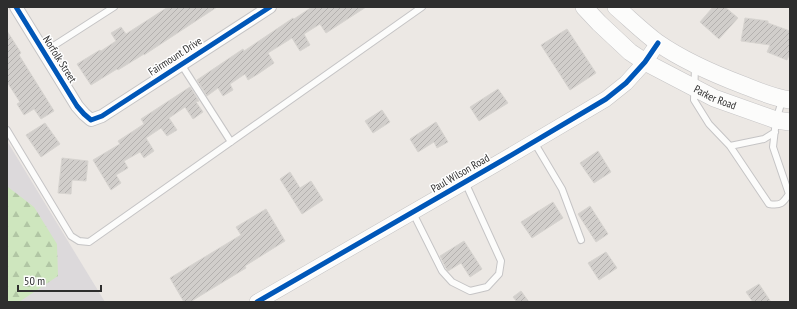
<svg xmlns="http://www.w3.org/2000/svg" width="797" height="309" viewBox="0 0 797 309" font-family="'PT Sans Narrow',sans-serif">
<style>
.industrial{fill:#dcd9db}
.forest{fill:url(#forest-firs)}
.building{fill:url(#building-hatch);stroke:#d7d4d0}
.lines{fill:none;stroke-linecap:round;stroke-linejoin:round}
.service-casing{stroke:#c5c4c5;stroke-width:8}
.minor-casing{stroke:#c5c4c5;stroke-width:14}
.tertiary-casing{stroke:#c5c4c5;stroke-width:16}
.secondary-casing{stroke:#c5c4c5;stroke-width:18}
.service{stroke:#fcfcfb;stroke-width:6}
.minor{stroke:#fcfcfb;stroke-width:12}
.tertiary{stroke:#fcfcfb;stroke-width:15}
.secondary{stroke:#fcfcfb;stroke-width:17}
.cycleway-casing{stroke:#fff;stroke-width:8}
.cycleway{stroke:#0057b8;stroke-width:5}
.labels{text-anchor:middle;stroke-width:3;stroke-linejoin:round;paint-order:stroke}
.street-label{font-size:11px;fill:#2e2e2e;stroke:#fff}
</style>
<defs>
<pattern id="forest-firs" width="22" height="20" patternUnits="userSpaceOnUse"><rect width="22" height="20" fill="#cee6be"/><path d="M5 1l3.5 6h-7zM16 11l3.5 6h-7z" fill="#b1c6a4"/></pattern>
<pattern id="building-hatch" width="6" height="6" patternUnits="userSpaceOnUse"><rect width="6" height="6" fill="#d1cecb"/><path d="M-1 1l2-2M0 6l6-6M5 7l2-2" fill="none" stroke="#b4b1af"/></pattern>
</defs>
<rect width="100%" height="100%" fill="#ece8e4"/>
<path class="industrial" d="M 7,141 L 105,302 L 7,302 Z"/>
<path class="forest" d="M 7,187 L 8,187 L 34,207 L 57,244 L 58,276 L 19,302 L 7,302 Z"/>
<path class="building" d="M 168,7 L 217,7 L 144,55 L 144,54 L 118,70 L 117,69 L 91,85 L 77,64 L 100,50 L 101,51 L 116,41 L 111,33 L 121,27 L 126,34 Z
M 312,7 L 366,7 L 326,33 L 320,24 L 304,34 L 310,45 L 300,51 L 292,38 L 268,53 L 274,63 L 258,74 L 248,80 L 245,74 L 230,84 L 233,90 L 223,96 L 218,88 L 207,96 L 197,80 L 243,49 L 244,51 L 293,18 L 294,19 Z
M 713,7 L 725,7 L 738,18 L 719,39 L 700,22 Z
M 745,18 L 768,21 L 768,23 L 790,31 L 790,53 L 787,60 L 767,52 L 770,45 L 741,41 Z
M 567,29 L 596,73 L 570,90 L 541,45 Z
M 7,31 L 21,53 L 19,55 L 54,111 L 41,119 L 34,109 L 24,115 L 17,104 L 20,102 L 7,82 Z
M 190,87 L 199,101 L 196,102 L 203,112 L 193,119 L 185,107 L 169,118 L 177,130 L 167,136 L 161,128 L 146,138 L 154,151 L 144,158 L 140,152 L 124,161 L 128,168 L 116,175 L 121,183 L 111,190 L 93,160 L 120,144 L 118,141 L 144,124 L 141,119 Z
M 498,89 L 508,103 L 479,121 L 470,107 Z
M 382,110 L 390,122 L 373,133 L 365,121 Z
M 436,122 L 448,142 L 437,148 L 434,142 L 418,152 L 410,139 Z
M 45,123 L 60,144 L 41,157 L 26,135 Z
M 598,151 L 611,172 L 594,183 L 580,163 Z
M 62,158 L 88,161 L 86,181 L 72,180 L 71,194 L 58,193 Z
M 290,172 L 300,188 L 311,181 L 323,200 L 302,214 L 280,179 Z
M 553,202 L 563,218 L 532,238 L 521,222 Z
M 590,206 L 608,234 L 596,242 L 578,214 Z
M 266,209 L 285,241 L 245,266 L 246,268 L 190,302 L 184,302 L 170,278 L 241,235 L 236,227 Z
M 464,241 L 482,269 L 470,277 L 461,263 L 448,271 L 446,268 L 440,256 Z
M 606,252 L 617,268 L 599,280 L 588,263 Z
M 759,284 L 771,302 L 753,302 L 746,292 Z
M 521,291 L 529,302 L 517,302 L 513,297 Z"/>
<g class="lines">
<defs>
<path id="service" d="M 44,52 L 114,7
M 181,64 L 231,142
M 695,66 L 694,100 L 709,124 L 730,146 L 769,204 C 781,206 783,203 789,194 L 773,147 L 776,120 L 782,101
M 7,130 L 71,236 L 79,241 L 89,242 L 422,7
M 534,142 L 562,189 L 581,240
M 730,146 L 764,139 L 775,132
M 413,213 L 442,271 L 452,282 L 470,291 L 487,287 L 499,274 L 501,261 L 465,182"/>
<path id="minor" d="M 16,7 L 77,106 L 84,114 L 91,120 L 102,116 L 270,7"/>
<path id="tertiary" d="M 257,302 L 503,160 L 606,99 L 626,83 L 645,62 L 658,43"/>
<g id="secondary">
<path id="s1" d="M 584,7 L 599,23 L 630,52 L 645,62 L 714,98 L 776,120 L 790,122"/>
<path d="M 616,7 C 630,19 643,32 658,43 C 684,61 714,74 743,85 C 758,91 774,98 790,100"/>
</g>
</defs>
<use href="#service" class="service-casing"/>
<use href="#minor" class="minor-casing"/>
<use href="#tertiary" class="tertiary-casing"/>
<use href="#secondary" class="secondary-casing"/>
<use href="#service" class="service"/>
<use href="#minor" class="minor"/>
<use href="#tertiary" class="tertiary"/>
<use href="#secondary" class="secondary"/>
<defs>
<path id="cycleway" d="M 16,7 L 77,106 L 84,114 L 91,120 L 102,116 L 270,7
M 257,302 L 503,160 L 606,99 L 626,83 L 645,62 L 658,43"/>
</defs>
<use href="#cycleway" class="cycleway-casing"/>
<use href="#cycleway" class="cycleway"/>
</g>
<g class="labels">
<g class="street-label">
<text transform="translate(175 56) rotate(-33)" y="4">Fairmount Drive</text>
<text transform="translate(60 59) rotate(58)" y="4">Norfolk Street</text>
<text dy="4" stroke="none"><textPath href="#s1" startOffset="161">Parker Road</textPath></text>
<text transform="translate(460 173) rotate(-30)" y="4">Paul Wilson Road</text>
</g>
</g>
<rect width="797" height="309" fill="none" stroke="#2e2e2e" stroke-width="16"/>
<path d="M18 285v6h83v-6" fill="none" stroke="#2e2e2e" stroke-width="2"/>
<text x="24" y="285" font-size="12" fill="#2e2e2e" stroke="#ffffff" stroke-width="3" paint-order="stroke">50 m</text>
</svg>
